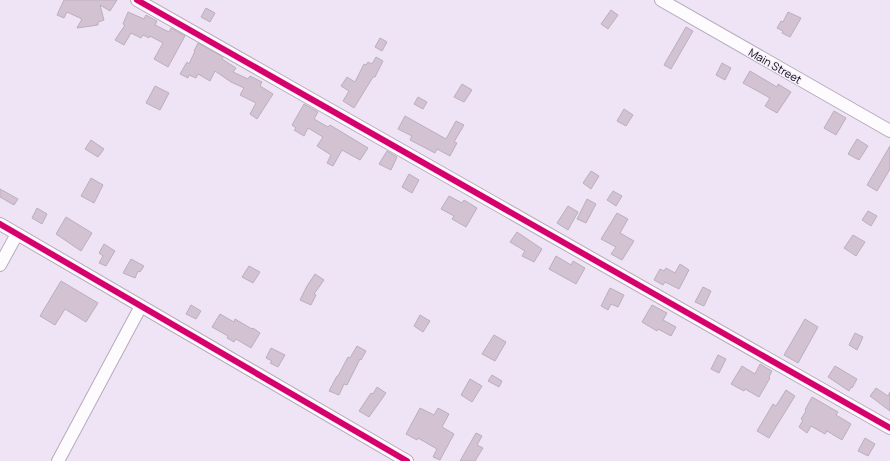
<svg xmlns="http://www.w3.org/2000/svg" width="890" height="461" viewBox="0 0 890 461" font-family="Manrope,sans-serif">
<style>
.building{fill:#d3c2d2;stroke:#bbafbc}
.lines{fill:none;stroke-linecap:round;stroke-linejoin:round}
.minor-casing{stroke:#b4abb9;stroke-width:14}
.minor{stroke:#fdfbfe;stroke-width:12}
.cycleway-casing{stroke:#f6effc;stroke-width:8}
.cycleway{stroke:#d6006c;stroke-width:6}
.labels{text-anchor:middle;stroke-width:3;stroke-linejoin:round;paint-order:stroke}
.street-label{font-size:11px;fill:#140d18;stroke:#f6effc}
</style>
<rect width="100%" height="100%" fill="#efe4f6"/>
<path class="building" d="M 64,0 L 117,0 L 110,11 L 100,5 L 104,20 L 98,22 L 98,25 L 77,28 L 82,19 L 67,12 L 64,18 L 57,15 Z
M 206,8 L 215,13 L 210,22 L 201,17 Z
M 611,10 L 618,15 L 608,29 L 601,24 Z
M 128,12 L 144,19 L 146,15 L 157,21 L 155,25 L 169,32 L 171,28 L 185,36 L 168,67 L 154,59 L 163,43 L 150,36 L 149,38 L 143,35 L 141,38 L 131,33 L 124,45 L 115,40 L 125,25 L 123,24 Z
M 788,12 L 801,18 L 790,37 L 782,33 L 783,31 L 777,28 L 781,21 L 783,22 Z
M 686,27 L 693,31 L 671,69 L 664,65 Z
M 380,38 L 387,42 L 382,51 L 375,47 Z
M 198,43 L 223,57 L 222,59 L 236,68 L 233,72 L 248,79 L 250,76 L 262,82 L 260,86 L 273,94 L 257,119 L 250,114 L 256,103 L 240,95 L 244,88 L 231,82 L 215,71 L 210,81 L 198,74 L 196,78 L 189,75 L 188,78 L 180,74 L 187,62 L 189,64 L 195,51 L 194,51 Z
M 376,57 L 383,61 L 375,77 L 373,77 L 354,108 L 343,101 L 349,91 L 341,86 L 347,77 L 355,82 L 364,64 L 366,65 L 368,62 L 372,64 Z
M 722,63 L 731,68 L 725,80 L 716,75 Z
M 750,71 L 777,87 L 778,84 L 791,92 L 777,113 L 765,106 L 770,98 L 743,83 Z
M 462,84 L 472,90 L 464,102 L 454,97 Z
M 155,86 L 169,93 L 160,110 L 146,103 Z
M 418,97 L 427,102 L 423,109 L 414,104 Z
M 304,104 L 318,112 L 314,119 L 328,127 L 330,125 L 368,148 L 360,160 L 342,150 L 333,166 L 327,163 L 331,155 L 317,146 L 323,137 L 308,128 L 304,136 L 294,130 L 296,128 L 292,125 Z
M 624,109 L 633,115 L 626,126 L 617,121 Z
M 834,111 L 846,118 L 836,135 L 824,128 Z
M 405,116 L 446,139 L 456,121 L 464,125 L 454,142 L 457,143 L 450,156 L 437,149 L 435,153 L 410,140 L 412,136 L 398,129 Z
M 857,139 L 868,146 L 859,160 L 848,154 Z
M 91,140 L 104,149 L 98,157 L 85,149 Z
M 890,146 L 890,169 L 877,191 L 867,185 Z
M 387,151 L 397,157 L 391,170 L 379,164 Z
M 591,171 L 599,176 L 591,189 L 583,183 Z
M 409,174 L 419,180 L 412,193 L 402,187 Z
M 91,178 L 103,185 L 94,203 L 81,196 Z
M 0,189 L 18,199 L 14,205 L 0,197 Z
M 613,191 L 622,196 L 616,206 L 607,200 Z
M 449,196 L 462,203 L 464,200 L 477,208 L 466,227 L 452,219 L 454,216 L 441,209 Z
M 587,199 L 596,204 L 586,223 L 577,219 Z
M 568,206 L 578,212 L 568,230 L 557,223 Z
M 37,208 L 47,214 L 42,224 L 32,218 Z
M 868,211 L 877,216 L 871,226 L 862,220 Z
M 617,213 L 628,219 L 620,233 L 634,241 L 622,260 L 611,254 L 616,247 L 601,239 Z
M 66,217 L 92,233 L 81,251 L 56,234 Z
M 517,232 L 542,249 L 534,262 L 522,256 L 525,251 L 510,242 Z
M 853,235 L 865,242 L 856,256 L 844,248 Z
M 104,244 L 115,251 L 106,266 L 99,263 L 103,256 L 99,253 Z
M 556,256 L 571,265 L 573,261 L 585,268 L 576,284 L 549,269 Z
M 131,259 L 144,266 L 140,272 L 138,271 L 135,278 L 123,273 Z
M 680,264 L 689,270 L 679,289 L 665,282 L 663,285 L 654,280 L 660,269 L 664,271 L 666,268 L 675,273 Z
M 249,266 L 260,272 L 253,283 L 242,277 Z
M 315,274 L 324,280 L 314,294 L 316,295 L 311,305 L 300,300 L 307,286 Z
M 61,281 L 98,303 L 86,322 L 65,309 L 55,325 L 40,316 Z
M 703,287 L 711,291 L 704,306 L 695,302 Z
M 610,288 L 624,295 L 618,307 L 611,304 L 608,310 L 601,306 Z
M 191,305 L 201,311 L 196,319 L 186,314 Z
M 652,305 L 667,313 L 663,320 L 676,327 L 671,336 L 658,329 L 657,331 L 642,322 Z
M 220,314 L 234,322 L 235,319 L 252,329 L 253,328 L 260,333 L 251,348 L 236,339 L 234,342 L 227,338 L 228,336 L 212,327 Z
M 420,315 L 430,321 L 423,332 L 414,326 Z
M 805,319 L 818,327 L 798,363 L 784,355 Z
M 855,333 L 863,337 L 857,350 L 849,345 Z
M 494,335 L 506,342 L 495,361 L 482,354 Z
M 357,346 L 366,351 L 361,360 L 360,359 L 347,385 L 344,384 L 339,395 L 329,391 L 337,376 L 338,376 L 348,357 L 350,358 Z
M 271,348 L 285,355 L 278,367 L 270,363 L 272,361 L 266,358 Z
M 718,355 L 726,359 L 719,373 L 711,369 Z
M 760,364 L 772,371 L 769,377 L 770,378 L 759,397 L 745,389 L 744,391 L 731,384 L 742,366 L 755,374 Z
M 835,366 L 857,379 L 852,388 L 851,387 L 849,391 L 828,377 Z
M 492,375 L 502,381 L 499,387 L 488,381 Z
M 470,379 L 482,386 L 472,402 L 461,395 Z
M 377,387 L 386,393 L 369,417 L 359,411 L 371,393 L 373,394 Z
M 876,388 L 888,396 L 890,392 L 890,411 L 870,396 Z
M 786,390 L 795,396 L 769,438 L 757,431 L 773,404 L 776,406 Z
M 812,397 L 838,412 L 836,415 L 851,424 L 842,440 L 827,431 L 825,434 L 811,426 L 807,433 L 799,427 L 803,420 L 801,419 L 806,411 L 805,410 Z
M 420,408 L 434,415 L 438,408 L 449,414 L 442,427 L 454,434 L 440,460 L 433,457 L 437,449 L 418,438 L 417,440 L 406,434 Z
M 476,433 L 482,436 L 477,445 L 483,448 L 475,461 L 460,461 Z
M 865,438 L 875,444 L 868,456 L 858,451 Z"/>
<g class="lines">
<defs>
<path id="minor" d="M 137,0 L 890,428
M 661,0 L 890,131
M 0,224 L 407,461
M 0,265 L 17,234
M 58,461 L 141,306"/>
</defs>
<use href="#minor" class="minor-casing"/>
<use href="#minor" class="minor"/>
<defs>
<path id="cycleway" d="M 137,0 L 890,428
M 0,224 L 407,461"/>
</defs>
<use href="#cycleway" class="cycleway-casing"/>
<use href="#cycleway" class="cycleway"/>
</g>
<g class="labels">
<g class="street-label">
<text transform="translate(775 66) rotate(30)" y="4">Main Street</text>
</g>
</g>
</svg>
